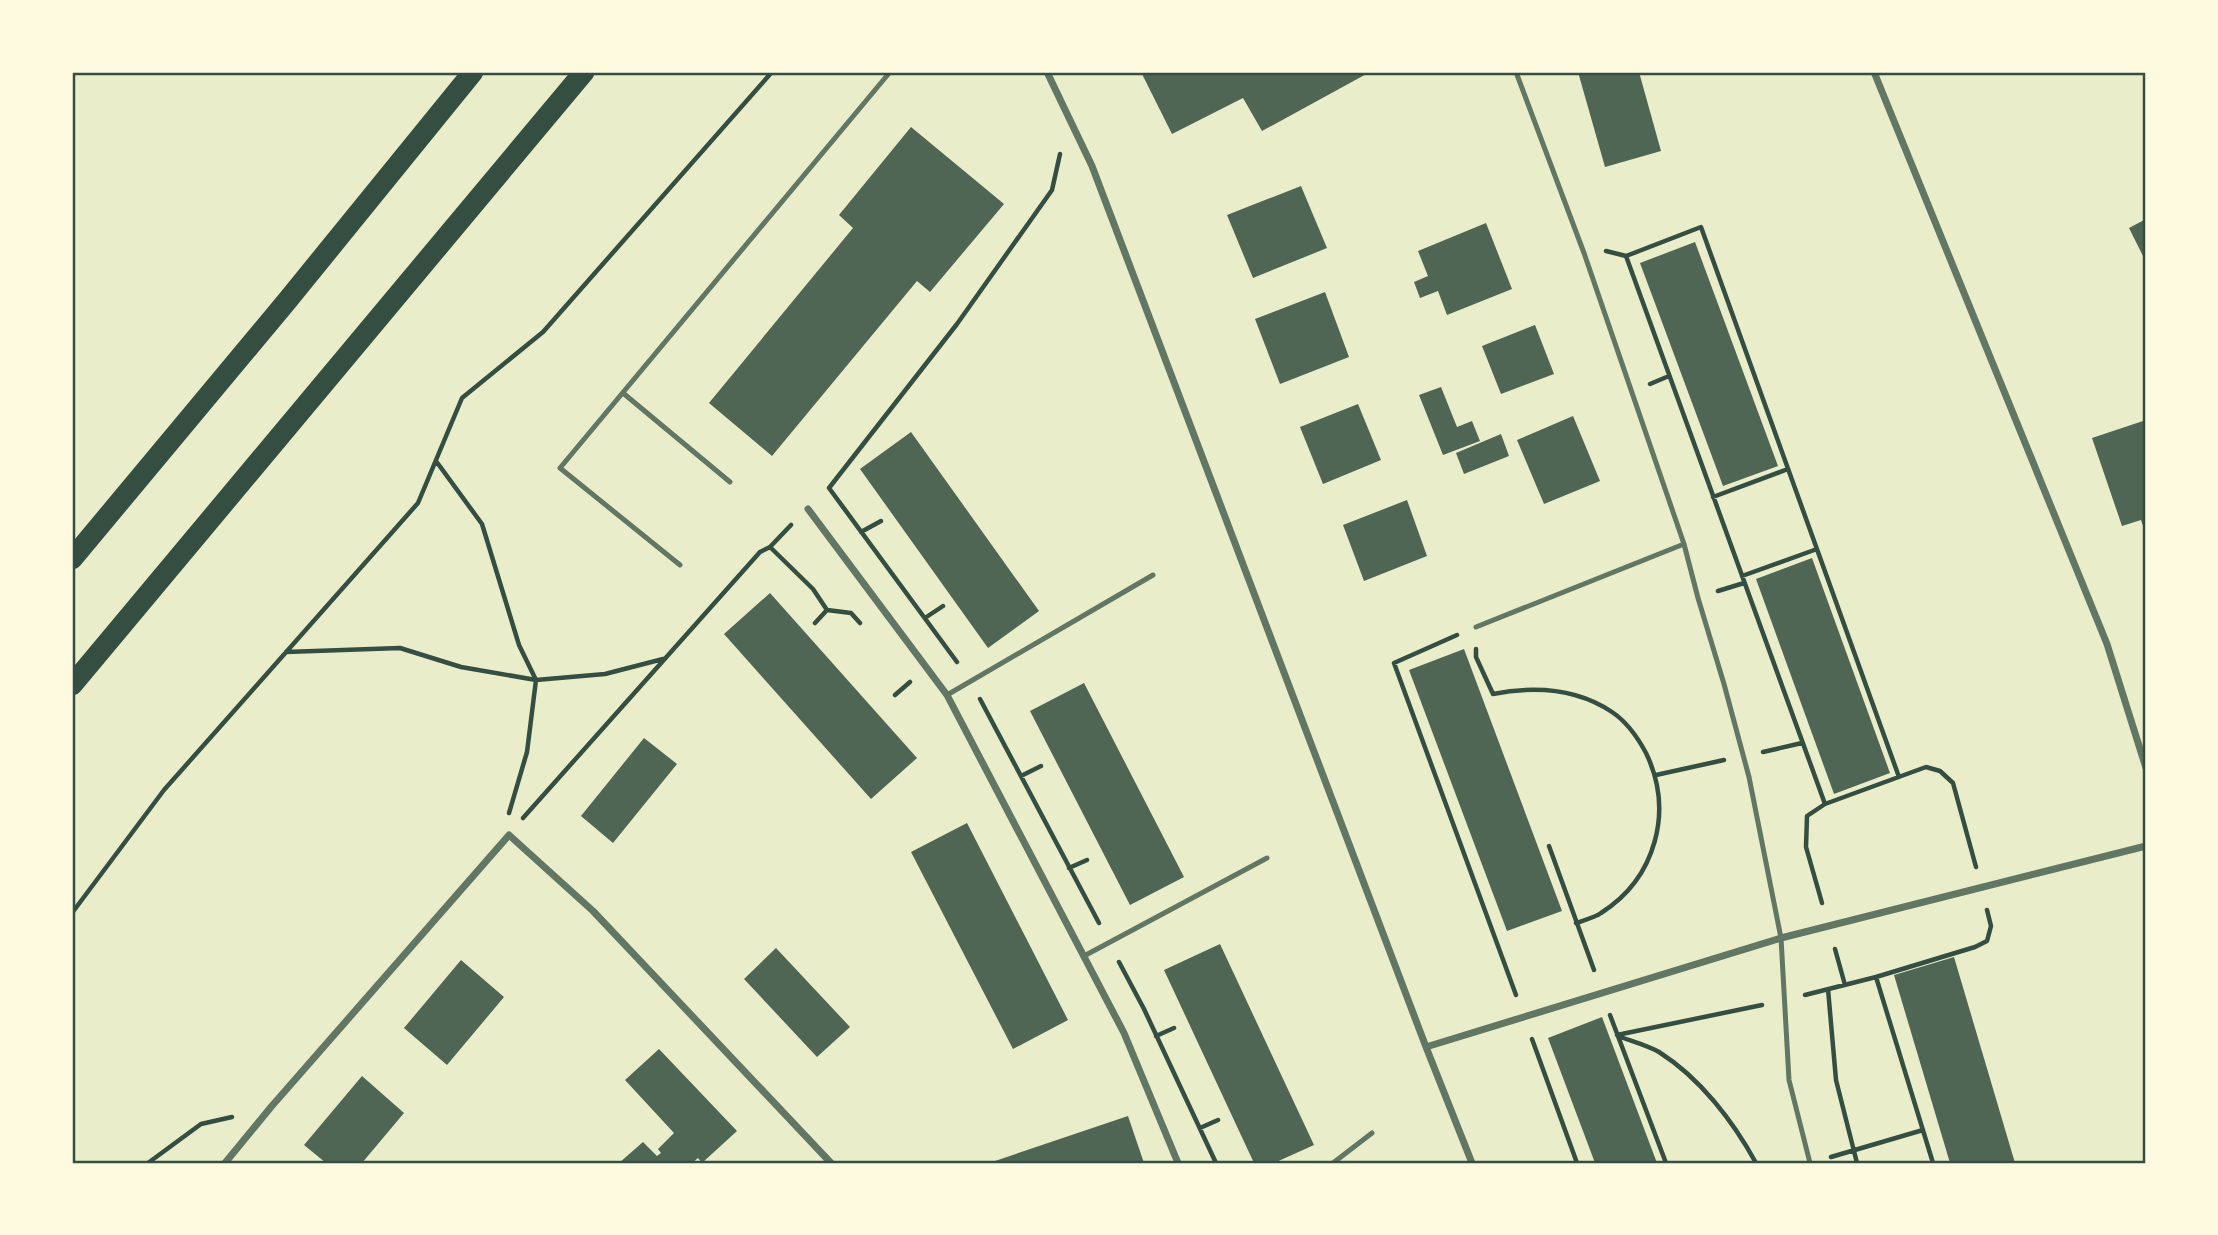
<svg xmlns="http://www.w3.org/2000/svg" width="2218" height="1235" viewBox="0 0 2218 1235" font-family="Roboto,sans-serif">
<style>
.building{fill:#4f6655}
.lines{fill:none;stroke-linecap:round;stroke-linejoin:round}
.path{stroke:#344e41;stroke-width:4.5}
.service{stroke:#617663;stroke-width:5}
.minor{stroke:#617663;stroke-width:7}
.motorway{stroke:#344e41;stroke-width:21}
.neatline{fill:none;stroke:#344e41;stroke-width:2.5}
</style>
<rect width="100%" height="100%" fill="#e9edc9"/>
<path class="building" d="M 1141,72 L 1370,72 L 1262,131 L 1243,98 L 1172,134 Z
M 1578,72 L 1639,72 L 1661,151 L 1605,167 Z
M 911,127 L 1004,204 L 930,292 L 917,281 L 772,456 L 709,403 L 853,228 L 839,215 Z
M 1301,186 L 1327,248 L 1253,278 L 1227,215 Z
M 2146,219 L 2146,262 L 2129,228 Z
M 1486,223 L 1512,289 L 1447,315 L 1438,291 L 1420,298 L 1414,282 L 1428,276 L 1418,251 Z
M 1695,242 L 1778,466 L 1723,486 L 1640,263 Z
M 1325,292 L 1349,357 L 1280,384 L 1255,319 Z
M 1535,325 L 1554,374 L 1501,394 L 1482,346 Z
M 1441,387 L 1457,427 L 1472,421 L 1480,441 L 1443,455 L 1419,395 Z
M 1358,404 L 1381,460 L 1323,484 L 1300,427 Z
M 1573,416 L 1600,481 L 1544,504 L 1517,440 Z
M 2146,420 L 2146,535 L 2141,520 L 2122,526 L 2092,438 Z
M 911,432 L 1039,611 L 988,648 L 860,469 Z
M 1501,434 L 1509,456 L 1464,474 L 1456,453 Z
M 1407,500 L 1427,556 L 1364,581 L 1343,525 Z
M 1812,558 L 1890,773 L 1834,794 L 1756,579 Z
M 770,593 L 917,758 L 871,799 L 724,634 Z
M 1464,649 L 1562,911 L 1507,931 L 1409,670 Z
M 1084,683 L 1184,877 L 1130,905 L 1030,711 Z
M 644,738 L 677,764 L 613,843 L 581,816 Z
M 967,823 L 1068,1020 L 1013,1049 L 911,852 Z
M 1220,944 L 1314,1145 L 1274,1163 L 1254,1163 L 1164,970 Z
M 776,948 L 850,1027 L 817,1057 L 744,979 Z
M 1954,957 L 2015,1163 L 1950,1163 L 1894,975 Z
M 461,960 L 504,997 L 447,1065 L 404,1028 Z
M 1602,1017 L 1657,1163 L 1595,1163 L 1548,1038 Z
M 659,1049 L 737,1131 L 702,1163 L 698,1158 L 692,1163 L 619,1163 L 643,1142 L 657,1156 L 661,1153 L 658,1149 L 674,1133 L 625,1080 Z
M 362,1076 L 404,1113 L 362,1163 L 326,1163 L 304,1145 Z
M 1128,1116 L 1144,1163 L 989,1163 Z"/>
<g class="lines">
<path class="path" d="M 1606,251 L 1626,256
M 1650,384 L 1669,376
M 436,461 L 482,524 L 519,645 L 536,680 L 527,752 L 509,813
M 1713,497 L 1788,469
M 861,532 L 881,521
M 770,547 L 791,525
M 1742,576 L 1817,549
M 1718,591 L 1744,583
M 827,610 L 851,613 L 860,623
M 925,618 L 943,606
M 1457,635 L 1394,663 L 1516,995
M 1476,649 L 1476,657 L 1493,694 C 1534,686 1576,688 1612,712 C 1627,722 1638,738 1646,753 C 1674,811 1656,878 1601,913 C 1594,918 1584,920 1576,923
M 286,652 L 400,648 L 461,667 L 536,680 L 605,674 L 663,659
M 957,662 L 829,488 L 957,324 L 1052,190 L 1060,154
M 895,695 L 910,682
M 980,699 L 1099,923
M 1763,752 L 1802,743
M 1656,775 L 1724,760
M 1021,776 L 1041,766
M 1825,804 L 1626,256 L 1701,227 L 1899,777
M 523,818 L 760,552 L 770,547 L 813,589 L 827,610 L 815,623
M 1549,846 L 1594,970
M 1069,868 L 1087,860
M 1822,903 L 1806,847 L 1807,816 L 1825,804 L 1926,767 L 1940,771 L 1953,783 L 1976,867
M 72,913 L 164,790 L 418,503 L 462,398 L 543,332 L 772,72
M 1835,949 L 1845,985
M 1119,962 L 1144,1009 L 1216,1163
M 1876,977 L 1975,947 L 1987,941 L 1991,926 L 1987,910
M 1828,989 L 1836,1080 L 1857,1163
M 1805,995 L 1876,977 L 1933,1163
M 1610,1015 L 1666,1163
M 1617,1035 L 1762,1005
M 1156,1036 L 1174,1028
M 1618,1036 C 1631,1041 1647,1045 1659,1052 C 1700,1078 1733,1121 1756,1163
M 1532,1039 L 1577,1163
M 1200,1128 L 1218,1120
M 1831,1157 L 1923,1130
M 148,1163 L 201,1124 L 232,1117"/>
<path class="service" d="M 1516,72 L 1584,253 L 1684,544 L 1698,598 L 1724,684 L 1749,777 L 1781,938 L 1789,1080 L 1810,1163
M 623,393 L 730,482
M 680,565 L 560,468 L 890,72
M 1476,627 L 1684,544
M 947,695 L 1153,575
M 1084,956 L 1267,858
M 1333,1163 L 1372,1133"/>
<path class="minor" d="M 1047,72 L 1092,166 L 1426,1047 L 1472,1163
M 1874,72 L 2107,644 L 2146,768
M 808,509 L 947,695 L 1124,1033 L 1178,1163
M 1426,1047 L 1781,938 L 2146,846
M 225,1163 L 271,1107 L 509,835 L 593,911 L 831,1163"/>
<path class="motorway" d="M 72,559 L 287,301 L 473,72
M 72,685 L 584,72"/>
</g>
<rect width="2218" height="1235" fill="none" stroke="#fefae0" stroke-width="147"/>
<rect x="74" y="74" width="2070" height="1088" class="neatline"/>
</svg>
